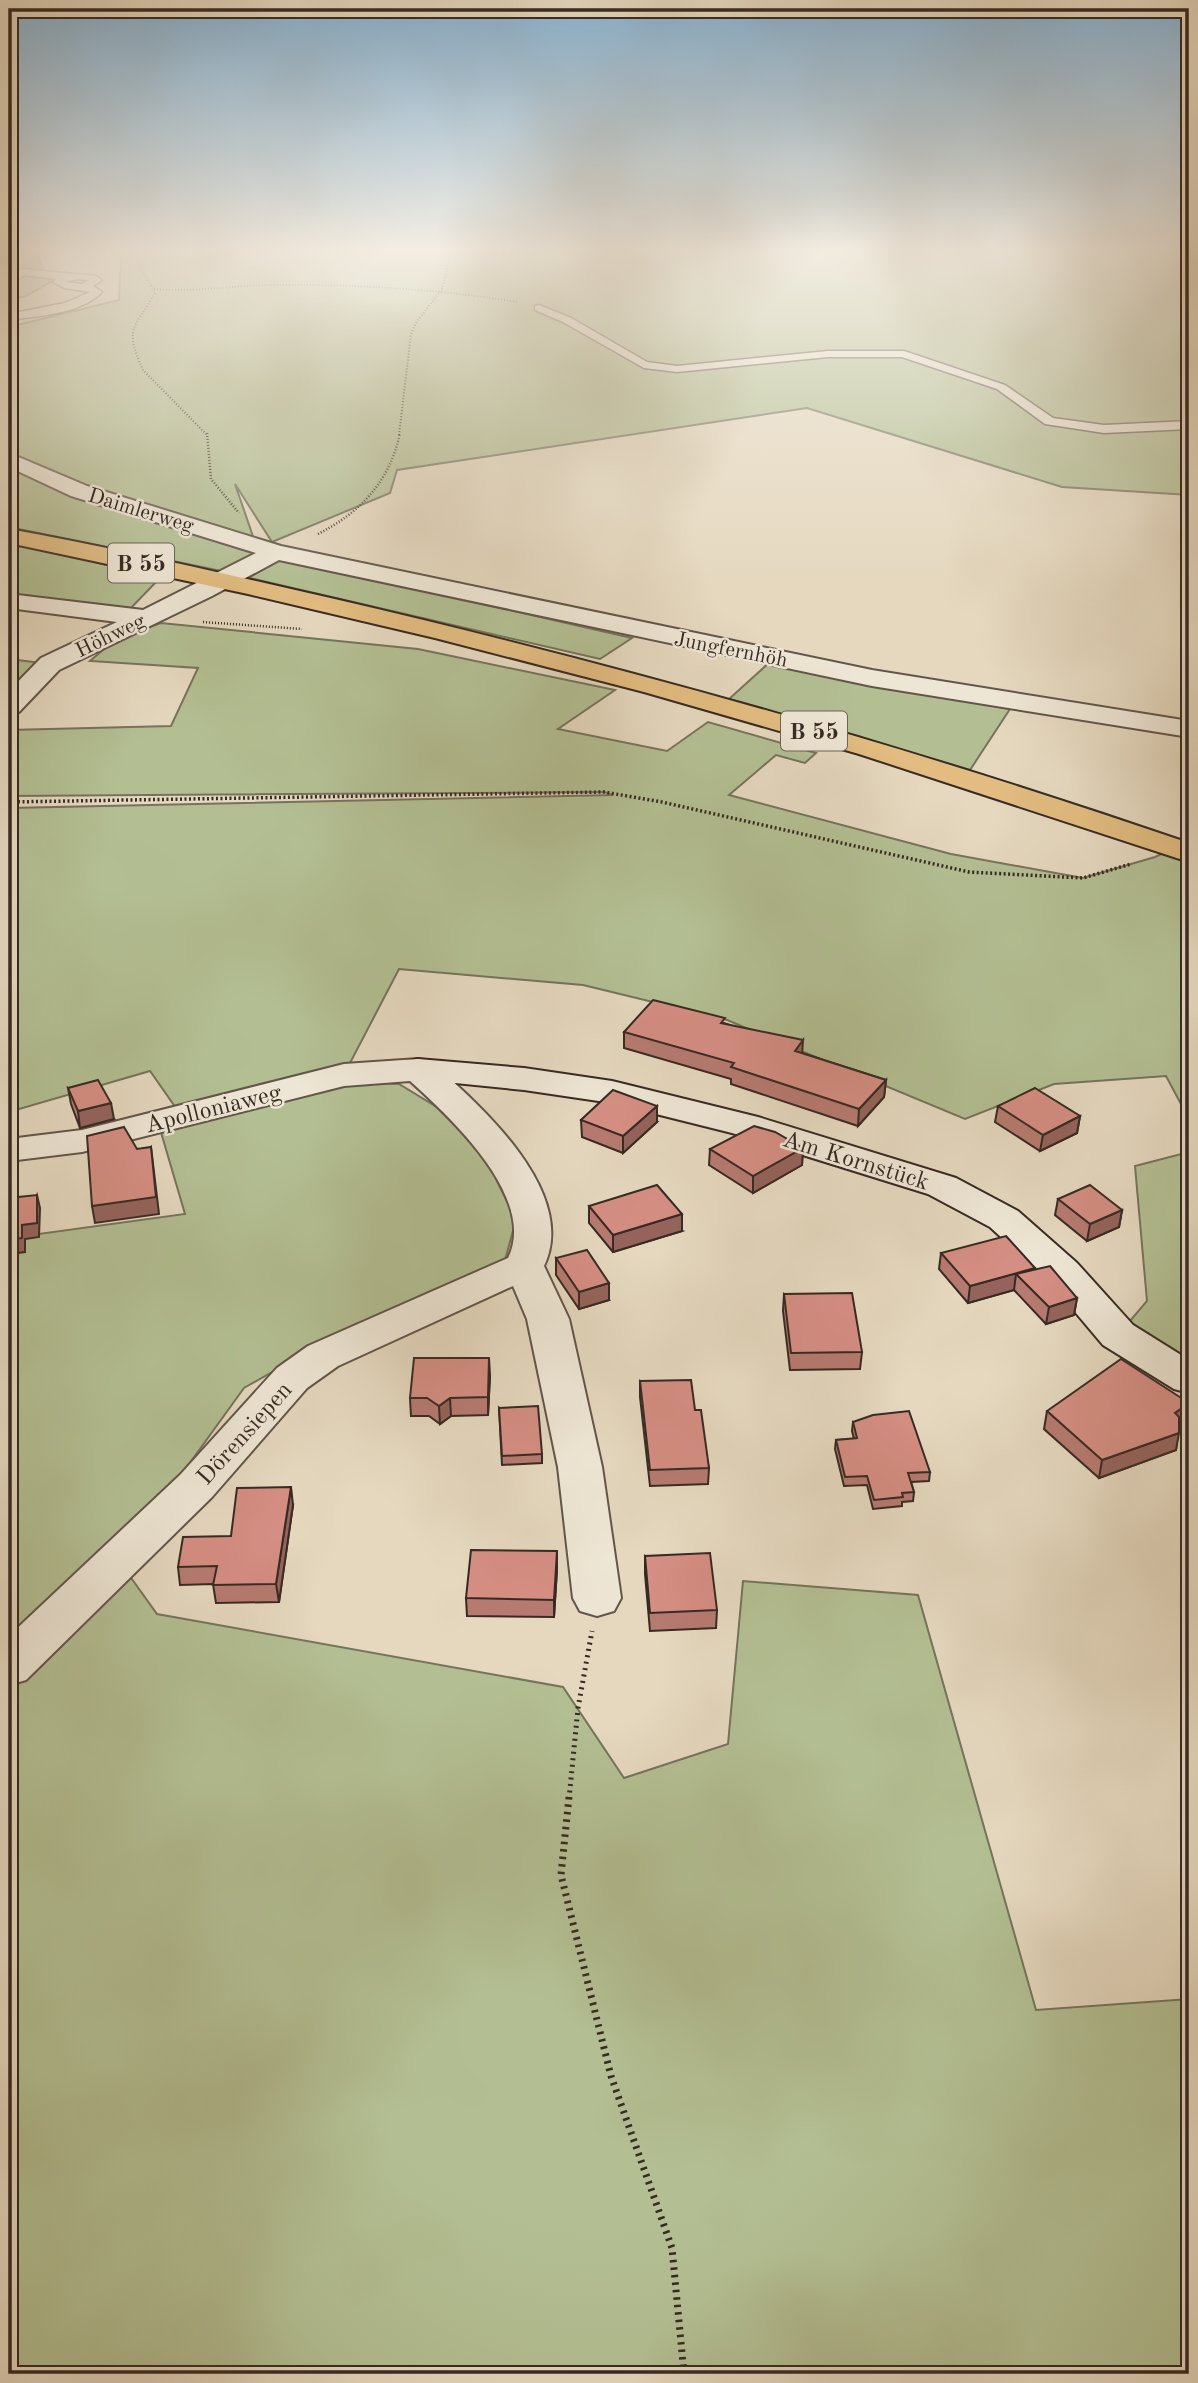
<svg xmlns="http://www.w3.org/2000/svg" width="1198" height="2383" viewBox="0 0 1198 2383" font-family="'Old Standard TT',serif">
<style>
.green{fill:#b3bf93;stroke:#75745b;stroke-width:2}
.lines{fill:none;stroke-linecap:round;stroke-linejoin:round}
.lane-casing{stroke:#62564a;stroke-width:3}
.street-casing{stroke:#62564a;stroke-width:4}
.secondary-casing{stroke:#372a23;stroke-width:4}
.primary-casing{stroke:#372a23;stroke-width:4}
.path-far4{stroke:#372a23;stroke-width:2;stroke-dasharray:1 2;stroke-linecap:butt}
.path-far3{stroke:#372a23;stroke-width:2.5;stroke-dasharray:1 2;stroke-linecap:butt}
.path-far2{stroke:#372a23;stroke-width:3.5;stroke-dasharray:2 2.5;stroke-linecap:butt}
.path-far1{stroke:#372a23;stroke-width:5;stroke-dasharray:2 4.5;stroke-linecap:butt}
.path{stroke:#372a23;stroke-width:7;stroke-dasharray:2.5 5;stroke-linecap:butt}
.lane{fill:#eee6d5;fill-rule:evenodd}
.street{fill:#eee6d5;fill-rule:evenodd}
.secondary{fill:#eee6d5;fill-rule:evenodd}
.primary{fill:#e2bc80;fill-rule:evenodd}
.wall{fill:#b77a71;stroke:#372a23;stroke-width:2}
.shaded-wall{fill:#95635c;stroke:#372a23;stroke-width:2}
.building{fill:#d58e83;stroke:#372a23;stroke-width:2}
.labels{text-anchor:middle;stroke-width:5;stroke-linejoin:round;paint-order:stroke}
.far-street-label{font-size:21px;fill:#372a23;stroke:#eee6d5}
.shield{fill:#eee6d5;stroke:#6e6258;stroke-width:2}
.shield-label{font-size:23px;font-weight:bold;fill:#372a23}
.street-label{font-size:24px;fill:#372a23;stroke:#eee6d5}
</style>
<rect width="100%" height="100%" fill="#e5d8bf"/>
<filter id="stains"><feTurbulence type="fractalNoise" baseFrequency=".00286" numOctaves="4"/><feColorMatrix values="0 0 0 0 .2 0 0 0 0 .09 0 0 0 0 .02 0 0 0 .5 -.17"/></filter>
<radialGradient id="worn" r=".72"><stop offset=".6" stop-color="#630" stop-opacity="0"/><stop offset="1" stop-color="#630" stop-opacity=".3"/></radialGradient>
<path class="green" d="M 9,248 L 37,248 L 43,270 L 52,281 L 26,296 L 9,300 Z
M 114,248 L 1189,248 L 1189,495 L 1062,487 L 807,408 L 397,470 L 390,493 L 272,542 L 235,484 L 257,548 L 32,470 L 9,458 L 9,327 L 119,300 L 121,254 Z
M 9,465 L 66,492 L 262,552 L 221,571 L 9,527 Z
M 9,539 L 159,579 L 129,610 L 9,598 Z
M 281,558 L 632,638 L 600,659 L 245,577 Z
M 161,623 L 418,649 L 615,690 L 558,729 L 667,751 L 708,722 L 816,753 L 805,763 L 776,755 L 729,795 L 951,854 L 1083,878 L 1155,857 L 1189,841 L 1189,1119 L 1166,1076 L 1054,1084 L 965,1119 L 727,1020 L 583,985 L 399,969 L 349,1065 L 176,1108 L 150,1071 L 9,1112 L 9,808 L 613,795 L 604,792 L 9,796 L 9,730 L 171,726 L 198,668 L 90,661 L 117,638 Z
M 9,659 L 50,664 L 9,718 Z
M 770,662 L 1010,709 L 970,770 L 729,699 Z
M 346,1081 L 399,1084 L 471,1128 L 516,1220 L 505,1260 L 352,1327 L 244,1388 L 119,1561 L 157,1614 L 563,1687 L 624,1778 L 728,1744 L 743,1581 L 918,1595 L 1036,2010 L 1189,1999 L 1189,2374 L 9,2374 L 9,1238 L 185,1214 L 160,1129 Z
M 1189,1152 L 1189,1379 L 1118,1335 L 1147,1301 L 1135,1166 Z"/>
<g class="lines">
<defs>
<path id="lane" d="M 23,269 L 96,276 L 102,280 L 93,286 L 102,292 C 81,314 38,316 9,320 L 9,314 L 65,303 L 90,292 L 64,288 L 53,282 L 56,279 L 24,275 L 9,287 L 11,273 ZM 77,279 L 89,280 L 82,284 L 65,282 Z
M 539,305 L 571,318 L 647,362 L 677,366 L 828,351 L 904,351 L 1005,385 L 1053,418 L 1104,425 L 1189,421 L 1189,429 L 1104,433 L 1045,424 L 997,389 L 902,357 L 828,357 L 677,372 L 644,368 L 563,322 L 535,310 L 535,306 Z"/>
<path id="street" d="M 9,453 L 87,486 L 281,546 L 872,670 L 1189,721 L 1189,737 L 872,686 L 279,560 L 212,596 L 59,670 L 19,712 L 9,714 L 9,691 L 41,658 L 117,622 L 9,608 L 9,594 L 143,610 L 256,553 L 71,496 L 9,467 Z
M 418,1059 L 431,1062 C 480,1105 579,1192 544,1266 L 569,1319 L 602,1467 L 621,1598 L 614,1611 L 597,1616 L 580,1611 L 573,1598 L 558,1467 L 527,1319 L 513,1286 L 338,1366 L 307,1388 L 212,1497 L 26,1680 L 9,1685 L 9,1636 L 180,1475 L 277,1368 L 308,1346 L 508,1258 C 538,1198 449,1116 410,1081 L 344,1086 L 82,1152 L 9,1161 L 9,1139 L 82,1130 L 344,1064 Z"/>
<path id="secondary" d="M 418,1059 L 524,1068 L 612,1081 L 758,1117 L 956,1178 L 1018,1211 L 1077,1263 L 1133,1325 L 1189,1360 L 1189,1393 L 1174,1389 L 1103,1345 L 1049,1281 L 990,1227 L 928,1194 L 732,1133 L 612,1103 L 524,1090 L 405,1078 L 400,1070 L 405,1062 Z"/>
<path id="primary" d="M 9,529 C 120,549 229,575 339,600 C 627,667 910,747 1189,843 L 1189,862 L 859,754 L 644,692 L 435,638 L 248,594 L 9,543 Z"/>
</defs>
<use href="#lane" class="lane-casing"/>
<use href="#street" class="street-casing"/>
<use href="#secondary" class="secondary-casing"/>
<use href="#primary" class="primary-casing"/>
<path class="path-far4" d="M 131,248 L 155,293 C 135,329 123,326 143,370 L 207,435
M 154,289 C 194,293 232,285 272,285 C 354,284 437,289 518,302
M 399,435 L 411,334 L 416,323 L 442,289 L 452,248"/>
<path class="path-far3" d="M 207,433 L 211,479 L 239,513
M 318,534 C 361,512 390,481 400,433
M 203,622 L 302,629"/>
<path class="path-far2" d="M 9,802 L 604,792 L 662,802 L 969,872 L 1083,878 L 1131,864"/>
<path class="path-far1" d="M 569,1799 L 578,1708 L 592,1631"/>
<path class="path" d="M 569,1797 L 561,1875 L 611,2076 L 672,2248 L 684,2374"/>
<use href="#lane" class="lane"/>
<use href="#street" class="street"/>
<use href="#secondary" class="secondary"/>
<use href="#primary" class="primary"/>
</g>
<path class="wall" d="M 724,1023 L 802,1053 L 886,1080 L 884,1097 L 858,1126 L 731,1084 L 731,1079 L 624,1048 L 624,1032 Z
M 68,1088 L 114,1119 L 80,1128 L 71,1104 Z
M 998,1106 L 1080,1116 L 1077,1133 L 1040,1151 L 995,1122 Z
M 581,1120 L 657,1122 L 623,1153 L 582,1137 Z
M 803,1148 L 802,1165 L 753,1193 L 709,1165 L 710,1149 Z
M 1058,1199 L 1122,1210 L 1119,1227 L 1087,1241 L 1055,1215 Z
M 589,1206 L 682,1231 L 613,1252 L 589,1223 Z
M 941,1253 L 1035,1268 L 1035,1269 L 1077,1298 L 1074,1315 L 1046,1324 L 1014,1290 L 968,1303 L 939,1269 Z
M 556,1258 L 609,1300 L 579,1309 L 556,1275 Z
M 784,1294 L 862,1352 L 860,1369 L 790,1370 L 783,1311 Z
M 490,1375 L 488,1415 L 451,1416 L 440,1424 L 429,1416 L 411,1416 L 410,1398 Z
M 640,1381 L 695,1410 L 709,1468 L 708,1484 L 650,1486 L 640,1397 Z
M 499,1408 L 542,1454 L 542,1463 L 502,1465 Z
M 1047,1411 L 1186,1420 L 1179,1425 L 1176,1450 L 1099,1478 L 1044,1429 Z
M 853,1422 L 930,1472 L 929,1481 L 911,1482 L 914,1492 L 913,1501 L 902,1502 L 902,1506 L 873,1509 L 867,1485 L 844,1486 L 835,1449 L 836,1440 L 854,1439 L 852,1431 Z
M 293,1505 L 279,1602 L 216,1603 L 213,1584 L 180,1585 L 178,1567 L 231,1536 Z
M 645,1556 L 717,1610 L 716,1628 L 650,1631 L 645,1574 Z
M 557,1569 L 554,1617 L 467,1616 L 466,1598 Z"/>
<path class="shaded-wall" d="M 803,1040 L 802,1056 L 795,1051 Z
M 886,1080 L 884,1097 L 858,1126 L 859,1109 Z
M 111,1103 L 114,1119 L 80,1128 L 78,1111 Z
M 657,1106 L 657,1122 L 623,1153 L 623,1136 Z
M 1080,1116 L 1077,1133 L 1040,1151 L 1043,1135 Z
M 151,1147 L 159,1214 L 95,1223 L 92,1206 Z
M 803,1148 L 802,1165 L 753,1193 L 753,1176 Z
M 37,1195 L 40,1208 L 39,1237 L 25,1239 L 25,1252 L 9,1254 L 9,1240 L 22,1225 Z
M 1122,1210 L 1119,1227 L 1087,1241 L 1090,1224 Z
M 682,1214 L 682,1231 L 613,1252 L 613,1235 Z
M 1035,1268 L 1033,1285 L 1016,1274 L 1014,1290 L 968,1303 L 970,1286 Z
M 609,1283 L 609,1300 L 579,1309 L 579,1292 Z
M 1077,1298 L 1074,1315 L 1046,1324 L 1049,1307 Z
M 489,1358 L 490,1375 L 488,1415 L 488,1397 Z
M 450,1398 L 451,1416 L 440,1424 L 439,1406 Z
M 1189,1403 L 1186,1420 L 1171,1431 L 1175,1413 Z
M 1179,1433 L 1176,1450 L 1099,1478 L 1102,1460 Z
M 291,1487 L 293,1505 L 279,1602 L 276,1584 Z
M 557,1551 L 557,1569 L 554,1617 L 554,1600 Z"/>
<path class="building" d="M 653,1000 L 725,1018 L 721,1023 L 803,1040 L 795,1051 L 886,1080 L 859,1109 L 731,1067 L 734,1063 L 624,1032 Z
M 98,1080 L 111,1103 L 78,1111 L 68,1088 Z
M 1035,1088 L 1080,1116 L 1043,1135 L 998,1106 Z
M 613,1090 L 657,1106 L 623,1136 L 581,1120 Z
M 754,1126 L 775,1132 L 803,1148 L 753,1176 L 710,1149 Z
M 124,1127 L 137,1149 L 151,1147 L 156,1197 L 92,1206 L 87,1136 Z
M 657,1185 L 682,1214 L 613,1235 L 589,1206 Z
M 1090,1185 L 1122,1210 L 1090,1224 L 1058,1199 Z
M 37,1195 L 37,1223 L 22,1225 L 22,1238 L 9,1240 L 9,1198 Z
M 1006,1236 L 1035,1268 L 970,1286 L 941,1253 Z
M 587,1250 L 609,1283 L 579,1292 L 556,1258 Z
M 1050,1266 L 1077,1298 L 1049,1307 L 1016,1274 Z
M 852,1293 L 862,1352 L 791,1353 L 784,1294 Z
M 414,1358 L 489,1358 L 488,1397 L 450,1398 L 439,1406 L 427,1398 L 410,1398 Z
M 1121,1359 L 1189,1403 L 1175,1413 L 1179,1417 L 1179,1433 L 1102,1460 L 1047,1411 Z
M 691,1380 L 695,1410 L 701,1410 L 709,1468 L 650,1470 L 640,1381 Z
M 538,1406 L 542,1454 L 502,1456 L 499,1408 Z
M 909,1411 L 930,1472 L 908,1473 L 914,1492 L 902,1493 L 903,1497 L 874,1500 L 867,1476 L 845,1477 L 836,1440 L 857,1438 L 853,1422 L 873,1415 Z
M 291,1487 L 276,1584 L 213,1585 L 217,1566 L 178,1567 L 183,1537 L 231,1536 L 237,1488 Z
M 471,1550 L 557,1551 L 554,1600 L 466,1598 Z
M 710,1553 L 717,1610 L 650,1613 L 645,1556 Z"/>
<linearGradient id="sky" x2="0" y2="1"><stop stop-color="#89b5d6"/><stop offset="0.43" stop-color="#f3ede2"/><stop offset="1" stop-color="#f3ede2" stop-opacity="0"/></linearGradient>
<rect width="1198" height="581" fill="url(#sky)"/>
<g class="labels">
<g class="far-street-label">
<text transform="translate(141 510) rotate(17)" y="7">Daimlerweg</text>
<text transform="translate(110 635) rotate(-26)" y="7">Höhweg</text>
<text transform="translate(731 649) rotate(11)" y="7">Jungfernhöh</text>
</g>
<g class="shield">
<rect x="108" y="543.5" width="66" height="39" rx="5"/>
<rect x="781" y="711.5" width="66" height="39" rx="5"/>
</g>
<g class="shield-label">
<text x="141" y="571">B 55</text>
<text x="814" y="739">B 55</text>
</g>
<g class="street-label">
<text transform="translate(213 1108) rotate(-14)" y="8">Apolloniaweg</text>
<text transform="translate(856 1160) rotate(17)" y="8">Am Kornstück</text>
<text transform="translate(244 1433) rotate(-48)" y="8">Dörensiepen</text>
</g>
</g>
<rect width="1198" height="2383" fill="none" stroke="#e5d8bf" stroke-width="35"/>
<rect x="10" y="10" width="1177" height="2362" fill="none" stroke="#372a23" stroke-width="3.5"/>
<rect x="18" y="18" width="1163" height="2348" fill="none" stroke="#372a23" stroke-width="2"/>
<rect width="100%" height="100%" filter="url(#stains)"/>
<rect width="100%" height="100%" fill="url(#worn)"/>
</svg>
